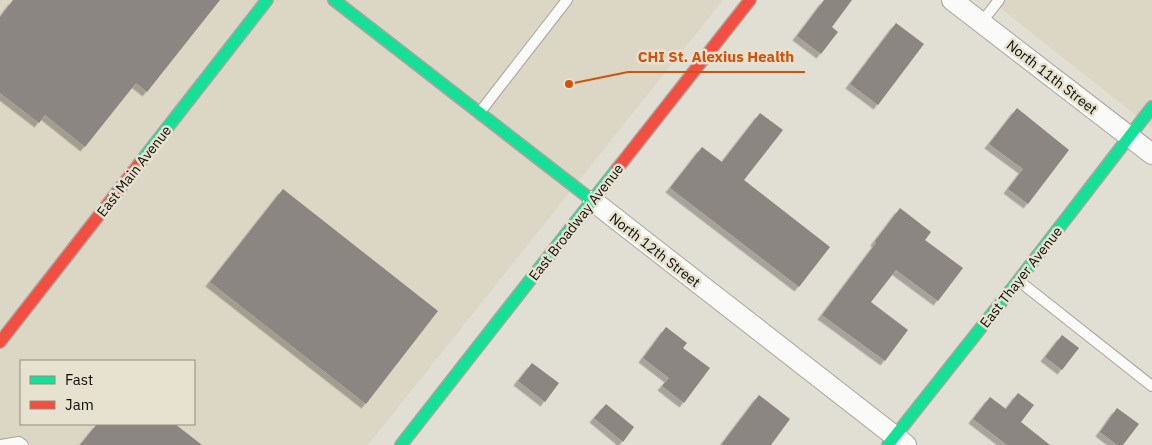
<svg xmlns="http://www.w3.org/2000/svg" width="1152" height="445" viewBox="0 0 1152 445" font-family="'IBM Plex Sans',sans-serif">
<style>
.built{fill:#dcd7c4;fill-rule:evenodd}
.building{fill:#8b8681;filter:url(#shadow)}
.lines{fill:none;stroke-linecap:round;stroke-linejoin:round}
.lane-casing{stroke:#a7a59d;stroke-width:12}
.street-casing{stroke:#a7a59d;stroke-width:22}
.fast-casing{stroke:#a7a59d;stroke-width:14}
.jam-casing{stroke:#a7a59d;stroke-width:14}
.lane{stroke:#fafaf9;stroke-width:10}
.street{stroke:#fafaf9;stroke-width:20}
.fast{stroke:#16e098;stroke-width:11}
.jam{stroke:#f24e42;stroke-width:11}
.labels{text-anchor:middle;stroke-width:5;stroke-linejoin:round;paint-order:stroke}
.street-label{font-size:14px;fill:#0e0d07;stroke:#e6e2cf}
.leader{fill:none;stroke:#d2510c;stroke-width:2}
.callout-dot{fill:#d2510c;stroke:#e6e2cf;stroke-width:2}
.callout-label{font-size:15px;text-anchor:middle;font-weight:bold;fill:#d2510c;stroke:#e6e2cf;stroke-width:5;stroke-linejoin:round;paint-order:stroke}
</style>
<defs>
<filter id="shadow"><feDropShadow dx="-4.5" dy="4.5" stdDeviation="0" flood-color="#0004"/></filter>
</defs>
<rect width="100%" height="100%" fill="#e1ded4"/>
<path class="built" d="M 0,0 L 723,0 L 368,445 L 0,445 ZM 21,361 L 194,361 L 194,424 L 21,424 Z
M 990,0 L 1152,0 L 1152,128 Z"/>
<path class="building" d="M 13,0 L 220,0 L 147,92 L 136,83 L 85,147 L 45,115 L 39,123 L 0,93 L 0,17 Z
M 824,0 L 852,0 L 832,27 L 838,32 L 821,54 L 797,36 Z
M 896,23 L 924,44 L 878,105 L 850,84 Z
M 1017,108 L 1069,150 L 1028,204 L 1008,189 L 1023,169 L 989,144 Z
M 760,113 L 783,130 L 744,180 L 830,247 L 799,287 L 670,188 L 702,147 L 722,162 Z
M 283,189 L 438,311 L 366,404 L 210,282 Z
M 900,208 L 931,232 L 925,240 L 963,268 L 938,301 L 896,270 L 871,302 L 908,330 L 885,361 L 822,315 L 876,243 L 875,241 Z
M 666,327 L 687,343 L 683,348 L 710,368 L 684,403 L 662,386 L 669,378 L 643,358 Z
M 1062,335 L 1079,348 L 1062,370 L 1045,357 Z
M 532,363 L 559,383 L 545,402 L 518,381 Z
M 1018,393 L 1034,405 L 1021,422 L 1050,445 L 1007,445 L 973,419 L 990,397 L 1006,409 Z
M 759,395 L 790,419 L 771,445 L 721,445 Z
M 606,404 L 634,427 L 623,442 L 594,418 Z
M 1117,408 L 1139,424 L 1123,445 L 1117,445 L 1100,432 Z
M 97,424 L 175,424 L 202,445 L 80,445 Z"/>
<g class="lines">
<defs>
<path id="lane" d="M 981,23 L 999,0
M 480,112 L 567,0
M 1019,281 L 1152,386
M 1,445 L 19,442 L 23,445"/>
<path id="street" d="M 952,0 L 1152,154
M 593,201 L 906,445"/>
<path id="fast" d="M 334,0 L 593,201
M 139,164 L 267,0
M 401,445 L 617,169
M 888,445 L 1018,281 L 1152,107"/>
<path id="jam" d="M 617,169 L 750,0
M 0,342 L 139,164"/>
</defs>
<use href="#lane" class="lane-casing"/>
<use href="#street" class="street-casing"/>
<use href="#fast" class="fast-casing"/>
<use href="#jam" class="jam-casing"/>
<use href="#lane" class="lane"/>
<use href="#street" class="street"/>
<use href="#fast" class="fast"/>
<use href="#jam" class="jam"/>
</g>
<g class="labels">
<g class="street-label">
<text transform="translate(1052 77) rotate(38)" y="5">North 11th Street</text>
<text transform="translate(134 171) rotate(-52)" y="5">East Main Avenue</text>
<text transform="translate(576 222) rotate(-52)" y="5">East Broadway Avenue</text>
<text transform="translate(655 250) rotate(38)" y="5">North 12th Street</text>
<text transform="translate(1021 277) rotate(-52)" y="5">East Thayer Avenue</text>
</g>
</g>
<path class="leader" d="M569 84L628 72H805"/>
<circle class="callout-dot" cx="569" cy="84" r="5"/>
<g class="callout-label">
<text x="716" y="62">CHI St. Alexius Health</text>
</g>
<rect x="20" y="360" width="175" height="65" fill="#e6e2cf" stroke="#908d7f"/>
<rect x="30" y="376" width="25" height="8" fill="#16e098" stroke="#908d7f"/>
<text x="65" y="385" font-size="15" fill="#0e0d07">Fast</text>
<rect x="30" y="401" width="25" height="8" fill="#f24e42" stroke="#908d7f"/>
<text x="65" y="410" font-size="15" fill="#0e0d07">Jam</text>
</svg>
